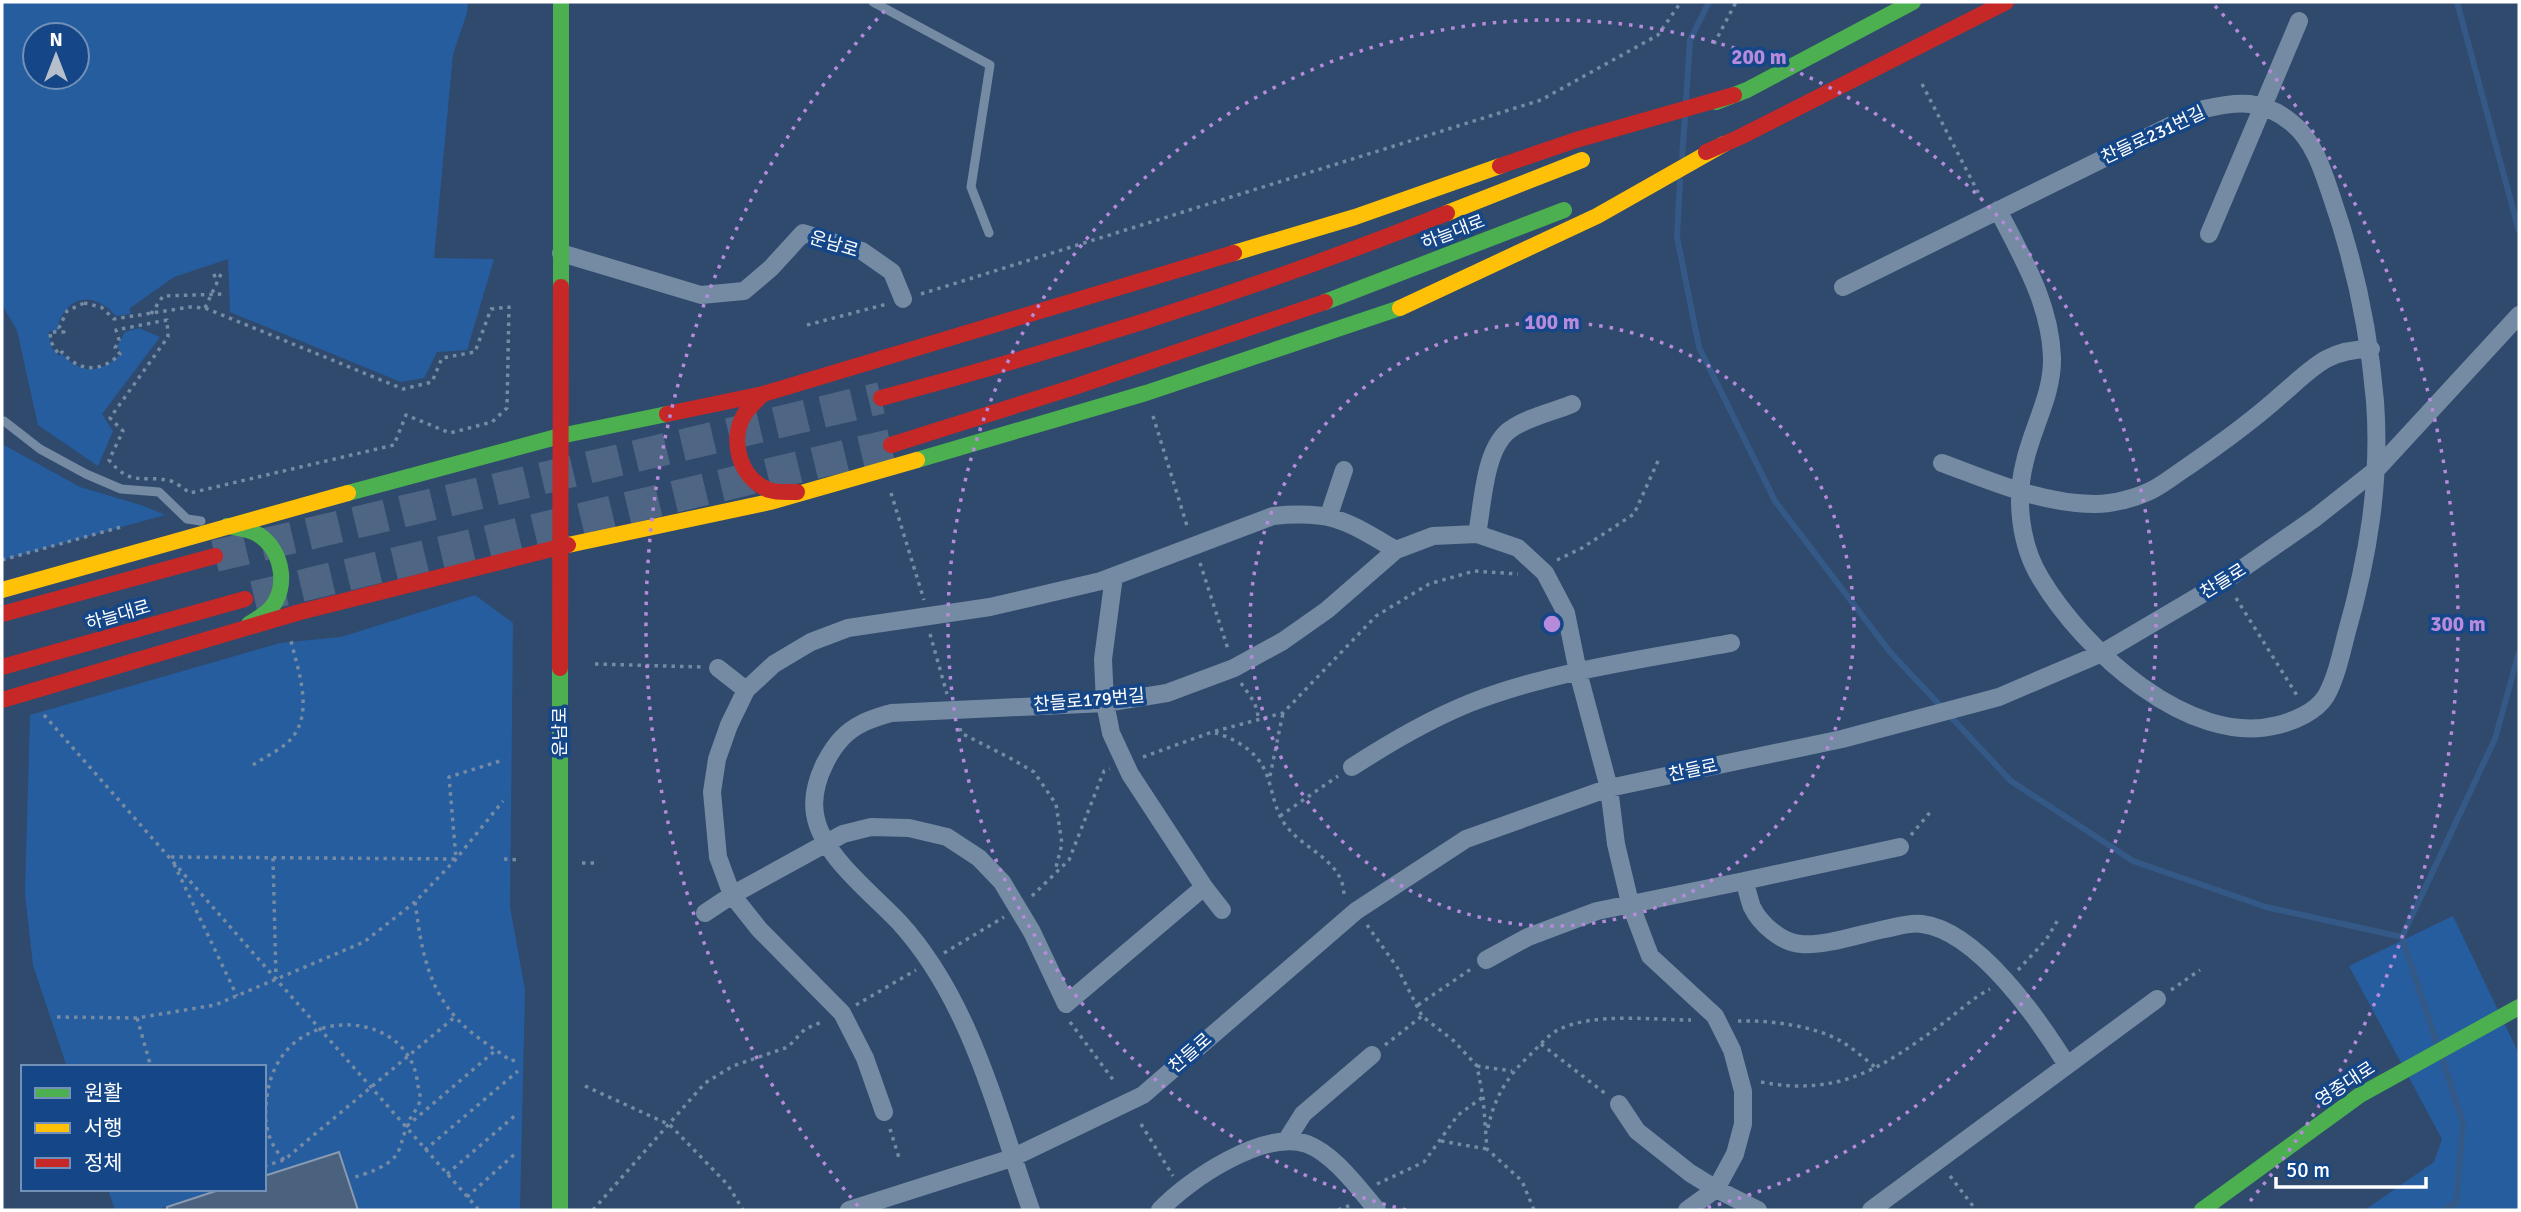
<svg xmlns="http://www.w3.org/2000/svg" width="2521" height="1212" viewBox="0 0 2521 1212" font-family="Signika,'Noto Sans KR',sans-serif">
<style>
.green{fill:#265d9f;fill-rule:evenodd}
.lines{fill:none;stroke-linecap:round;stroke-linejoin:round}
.stream{stroke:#345987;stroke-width:6}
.building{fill:#4b627e;stroke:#899ab1;stroke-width:2}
.highway-tunnel{stroke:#4e6583;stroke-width:32;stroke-dasharray:32 16;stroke-linecap:butt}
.path{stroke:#758aa3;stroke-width:3.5;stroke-dasharray:3.5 5;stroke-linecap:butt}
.lane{stroke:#758aa3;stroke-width:9}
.street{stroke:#758aa3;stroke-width:18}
.fast{stroke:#4caf50;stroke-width:16}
.slow{stroke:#ffc107;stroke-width:16}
.jam{stroke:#c62828;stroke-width:16}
.ring{fill:none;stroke:#b68bdc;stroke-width:3.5;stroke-dasharray:3.5 7}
.labels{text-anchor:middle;stroke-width:7;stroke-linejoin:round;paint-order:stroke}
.street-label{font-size:18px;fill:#fff;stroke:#144688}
.centre{fill:#b68bdc;stroke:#144688;stroke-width:3.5}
.ring-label{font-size:21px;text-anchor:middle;font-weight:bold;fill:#b68bdc;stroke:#144688;stroke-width:7;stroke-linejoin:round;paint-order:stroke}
</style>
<rect width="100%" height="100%" fill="#2f4a6d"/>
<path class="green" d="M 2,2 L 468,2 L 467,13 L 453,54 L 434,258 L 494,259 L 467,350 L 437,352 L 424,378 L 401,382 L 230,312 L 228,259 L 174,277 L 130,308 L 130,314 L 116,316 C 112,312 108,307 103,305 C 80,290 60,308 57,331 L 49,331 L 51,347 L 59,356 L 62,354 C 83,376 101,373 122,353 L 117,347 L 125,332 L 139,328 L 160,337 L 102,414 L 113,431 L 98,466 L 38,425 L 17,330 L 2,305 ZM 35,35 L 77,35 L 77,77 L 35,77 Z
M 2,444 L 80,487 L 144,506 L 165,515 L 2,560 Z
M 475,595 L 513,623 L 510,907 L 525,990 L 520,1210 L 358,1210 L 338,1152 L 264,1176 L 264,1067 L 67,1067 L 33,965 L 25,894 L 30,715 L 280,643 L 341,637 Z
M 2453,916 L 2519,1054 L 2519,1210 L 2365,1210 L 2434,1162 L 2442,1139 L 2349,966 Z
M 108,1189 L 222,1189 L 156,1210 L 115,1210 Z"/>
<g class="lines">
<path class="stream" d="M 2457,2 L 2519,231
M 1686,100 L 1690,40 L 1709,2
M 1682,156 L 1685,118
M 1680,181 L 1677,237 L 1699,347 L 1775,501 L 1890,652 L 2011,781 L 2133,861 L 2266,907 L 2402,937 L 2438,1047
M 2402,937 L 2495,739 L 2519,652
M 2442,1057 L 2463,1124 L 2456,1203 L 2443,1210"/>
</g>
<path class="building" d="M 339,1152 L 358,1210 L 167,1210 L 167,1207 L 222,1189 L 264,1189 L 264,1176 Z"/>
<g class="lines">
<path class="highway-tunnel" d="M 215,556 L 881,398
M 254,597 L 891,445"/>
<path class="path" d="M 1714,44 L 1736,2
M 1922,84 L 1982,200
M 921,294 L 1541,100 L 1658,35 L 1681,2
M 84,303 L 101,307 L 114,319 L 190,307 L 205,308 L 403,389 L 432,382 L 442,358 L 475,352 L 491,309 L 509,307 L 507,408 L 492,422 L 450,433 L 406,415 L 394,445 L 190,493 C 184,489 177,483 171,481 C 143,474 132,488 109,460 L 123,431 L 110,418 L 168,337 L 167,320 L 116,330 L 119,340 L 115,348 L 120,354 C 101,373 79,372 62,352 L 59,355 L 51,342 L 50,332 L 64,332 L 59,328 L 67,311 Z
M 205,308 L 221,274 L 209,277
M 151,314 L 163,296 L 225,294
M 807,325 L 887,304
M 1153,416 L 1188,529
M 891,493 L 924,600
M 2,560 L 121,527
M 1557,560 L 1582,548 L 1634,514 L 1658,461
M 1200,563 L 1228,649
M 2236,598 L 2298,697
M 930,634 L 947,694
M 595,664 L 702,667
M 1241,683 C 1249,695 1258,704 1258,719
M 44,715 L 479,1210
M 960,728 L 961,733 L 1010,758 L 1034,772 L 1056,804 L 1062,844 L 1055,871
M 1215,733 C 1229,736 1248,747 1257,758 C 1274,778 1270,806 1287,827 C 1306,851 1344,861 1344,896
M 1143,757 L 1212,732 L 1283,713 L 1376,616 L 1429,584 L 1474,571 L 1518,574
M 253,765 C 263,758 276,752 286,744 C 316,718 299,674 291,641
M 1270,776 L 1283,713
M 1280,816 L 1338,776
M 1911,835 L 1932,810
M 171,857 L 456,859 L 449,777 L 500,761
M 273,858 L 276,979
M 504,859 L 521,860
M 582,863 L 597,863
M 174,864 L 237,996
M 1032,896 L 1069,860 L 1104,771 L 1110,769
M 415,902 C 422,954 429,997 471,1032 C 484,1043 498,1051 511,1061 L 518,1059
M 1367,925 L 1397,967 L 1422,1016 L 1454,1041 L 1477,1066 L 1483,1097 L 1487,1149 L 1522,1181 L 1534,1210
M 944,953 L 1004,917
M 2018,970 L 2046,940 L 2059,918
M 2171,990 L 2200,970
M 856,1005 L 916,970
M 1418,1005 L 1471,969
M 57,1017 L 137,1018 L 215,1005 L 364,942 L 415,902 L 456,859 L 503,801
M 137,1018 L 151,1067
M 1738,1021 C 1770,1020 1817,1026 1844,1043 C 1855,1050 1865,1059 1875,1067
M 1070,1022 L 1114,1081
M 1541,1044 L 1606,1094
M 1385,1045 L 1422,1016
M 1477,1066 L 1512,1071
M 1761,1082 C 1839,1097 1882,1068 1942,1024 C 1958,1012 1974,997 1990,989
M 585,1086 L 670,1125 L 728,1185 L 743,1210
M 1141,1124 L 1173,1176
M 407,1126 L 496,1050
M 1488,1128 C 1494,1098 1508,1075 1530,1055 C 1538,1047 1548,1035 1558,1030 C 1593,1012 1652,1020 1691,1020
M 890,1129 L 900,1161
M 1441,1141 L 1487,1149
M 425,1150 L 518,1071
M 284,1160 C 267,1141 263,1122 267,1096 C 270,1073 281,1051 301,1038 C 342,1011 408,1026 417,1079 C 417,1085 421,1094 420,1100 C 419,1106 413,1114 410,1119 C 405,1129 403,1139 399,1150 C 393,1165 369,1173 355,1177
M 264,1166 L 284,1160 L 456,1016
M 447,1174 L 518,1113
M 1950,1176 L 1976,1210
M 1377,1184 L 1424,1162 L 1458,1115 L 1483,1097
M 186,1189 L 189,1189
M 467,1197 L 517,1152
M 593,1210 L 705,1083 L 733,1066 L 788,1047 L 805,1029 L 824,1021
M 1338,1210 L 1351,1205"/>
<path class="lane" d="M 873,2 L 990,65 L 971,187 L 989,233
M 4,421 L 40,449 L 86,474 L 121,489 L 159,492 L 187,519 L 201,521"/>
<path class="street" d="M 2209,234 L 2299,21
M 561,253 L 701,295 L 744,291 L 771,268 L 803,233 L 862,251 L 892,272 L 903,299
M 1843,287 L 2204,109 C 2238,101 2263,99 2292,123 C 2314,141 2323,171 2332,198 C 2355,264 2369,331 2375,401 C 2381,481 2368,558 2346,635 C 2341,655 2336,678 2326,696 C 2316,712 2294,721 2278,725 C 2189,748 2083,649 2041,579 C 2020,545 2015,499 2025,461 C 2033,426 2053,394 2052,357 C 2050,303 2022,257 1998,210
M 1942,463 C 1991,481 2042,504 2095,504 C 2113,504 2136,498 2152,490 C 2164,484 2176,474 2187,467 C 2219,445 2251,422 2280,396 C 2312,369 2326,349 2371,349
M 1329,515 L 1344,470
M 1477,534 C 1483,504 1484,447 1511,429 C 1528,417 1553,412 1572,404
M 718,668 L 746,690
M 1352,767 C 1389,743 1428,720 1470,703 C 1552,671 1644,659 1731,643
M 1744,881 L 1900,847
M 1204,887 L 1222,910
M 705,913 L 732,895 L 843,834 L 871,827 L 909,828 L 947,837 L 979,858 L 1002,882 L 1032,932 L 1066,1004 L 1204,887 L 1130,774 L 1111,733 L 1105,703 L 1103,659 L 1114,576
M 1486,960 L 1528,937 L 1597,911 L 1744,881 C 1747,889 1749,899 1752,907 C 1760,924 1782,943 1801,944 C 1826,946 1860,934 1885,929 C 1896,927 1910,922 1922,924 C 1978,931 2039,1020 2067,1065
M 1619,1104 L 1637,1131 L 1690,1173 L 1716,1189 L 1758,1210
M 884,1112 L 865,1058 L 842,1013 L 759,929 L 732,895 L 718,857 L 712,792 L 717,759 L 729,725 L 746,690 L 774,664 L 811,642 L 848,628 L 990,607 L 1101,581 L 1273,516 C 1333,510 1346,521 1396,550
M 1286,1141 L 1303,1114 L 1372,1055
M 849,1210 L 1012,1158 L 1143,1095 L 1356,911 L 1466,839 L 1609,788 L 1842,739 L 1999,697 L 2102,653 L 2226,580 L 2315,518 L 2377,469 L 2519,315
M 1031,1210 C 996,1111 971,1001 899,922 C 872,893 821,855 815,814 C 810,783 832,738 861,724 C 870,719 881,716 891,713 L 1105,703 L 1167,693 L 1234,668 L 1283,641 L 1327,610 L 1396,550 L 1433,536 L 1477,534 L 1518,548 L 1545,573 L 1566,613 L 1578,672 L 1609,788 L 1616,844 L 1630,903 L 1650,956 L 1715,1016 L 1732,1050 L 1743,1091 L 1743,1124 L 1735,1154 L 1716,1189 L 1687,1210
M 1160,1210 C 1188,1180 1264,1129 1307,1144 C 1334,1154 1359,1189 1377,1210
M 1871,1210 L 2157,999"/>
<path class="fast" d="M 1716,102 L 1747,90 L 1913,2
M 561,287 L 561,2
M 1325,302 L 1564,210
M 917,460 L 1146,393 L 1400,308
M 348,493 L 560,436 L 667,414
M 227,526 C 237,528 250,529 259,535 C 282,550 289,586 271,608 C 265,615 256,619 249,624
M 560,1210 L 560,668
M 2202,1210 L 2360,1095 L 2519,1007"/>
<path class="slow" d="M 1447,213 L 1582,160
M 1234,253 L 1355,217 L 1500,166
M 1400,308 L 1597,216 L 1724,144
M 568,545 L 770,502 L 917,460
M 2,590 L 348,493"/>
<path class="jam" d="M 1706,152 L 1740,137 L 2006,2
M 1500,166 L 1576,140 L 1734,95
M 763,394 C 757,400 749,407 744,415 C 729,441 740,479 769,490 C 778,493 788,492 797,492
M 881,398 C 1073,347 1262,287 1447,213
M 667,414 L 763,394 L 1234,253
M 891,445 L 1071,388 L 1325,302
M 2,614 L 215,556
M 2,667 L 245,599
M 560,668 L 561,287
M 2,700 L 300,612 L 568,545"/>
</g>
<g class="ring">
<circle cx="1552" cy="624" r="302"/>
<path d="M1406 1210A604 604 0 1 1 1698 1210"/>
<path d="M858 1206A906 906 0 0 1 889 6M2215 6A906 906 0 0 1 2246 1206"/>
</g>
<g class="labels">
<g class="street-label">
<text transform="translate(2153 135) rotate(-25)" y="6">찬들로231번길</text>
<text transform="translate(1453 232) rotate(-21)" y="6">하늘대로</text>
<text transform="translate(834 244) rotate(17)" y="6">운남로</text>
<text transform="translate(2223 581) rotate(-32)" y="6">찬들로</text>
<text transform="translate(118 615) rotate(-16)" y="6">하늘대로</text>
<text transform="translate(1089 700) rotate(-5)" y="6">찬들로179번길</text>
<text transform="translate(560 732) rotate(-90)" y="6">운남로</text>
<text transform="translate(1693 770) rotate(-12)" y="6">찬들로</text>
<text transform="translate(1190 1053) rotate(-41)" y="6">찬들로</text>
<text transform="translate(2345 1084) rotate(-33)" y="6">영종대로</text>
</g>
</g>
<circle cx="1552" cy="624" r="10" class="centre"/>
<g class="ring-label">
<text x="1759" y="64">200 m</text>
<text x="1552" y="329">100 m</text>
<text x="2458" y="631">300 m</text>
</g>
<rect width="2521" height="1212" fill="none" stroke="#ffffff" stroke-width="7"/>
<rect x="21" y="1065" width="245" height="126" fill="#144688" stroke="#7290b8" stroke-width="2"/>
<rect x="35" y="1088" width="35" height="10" fill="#4caf50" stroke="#7290b8" stroke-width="2"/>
<text x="84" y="1100" font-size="21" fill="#ffffff">원활</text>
<rect x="35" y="1123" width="35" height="10" fill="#ffc107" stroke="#7290b8" stroke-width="2"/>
<text x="84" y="1135" font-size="21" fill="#ffffff">서행</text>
<rect x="35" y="1158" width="35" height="10" fill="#c62828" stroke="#7290b8" stroke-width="2"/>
<text x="84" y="1170" font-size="21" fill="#ffffff">정체</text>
<g transform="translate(56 56)"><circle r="33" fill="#144688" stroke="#7290b8" stroke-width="2"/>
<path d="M0-5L12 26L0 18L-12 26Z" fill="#b6c0cc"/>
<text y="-10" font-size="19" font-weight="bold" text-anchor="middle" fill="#ffffff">N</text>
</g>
<path d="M2276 1177v10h150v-10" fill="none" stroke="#ffffff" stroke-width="3.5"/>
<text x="2286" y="1177" font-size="21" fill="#ffffff" stroke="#144688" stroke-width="5" paint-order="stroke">50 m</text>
</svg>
